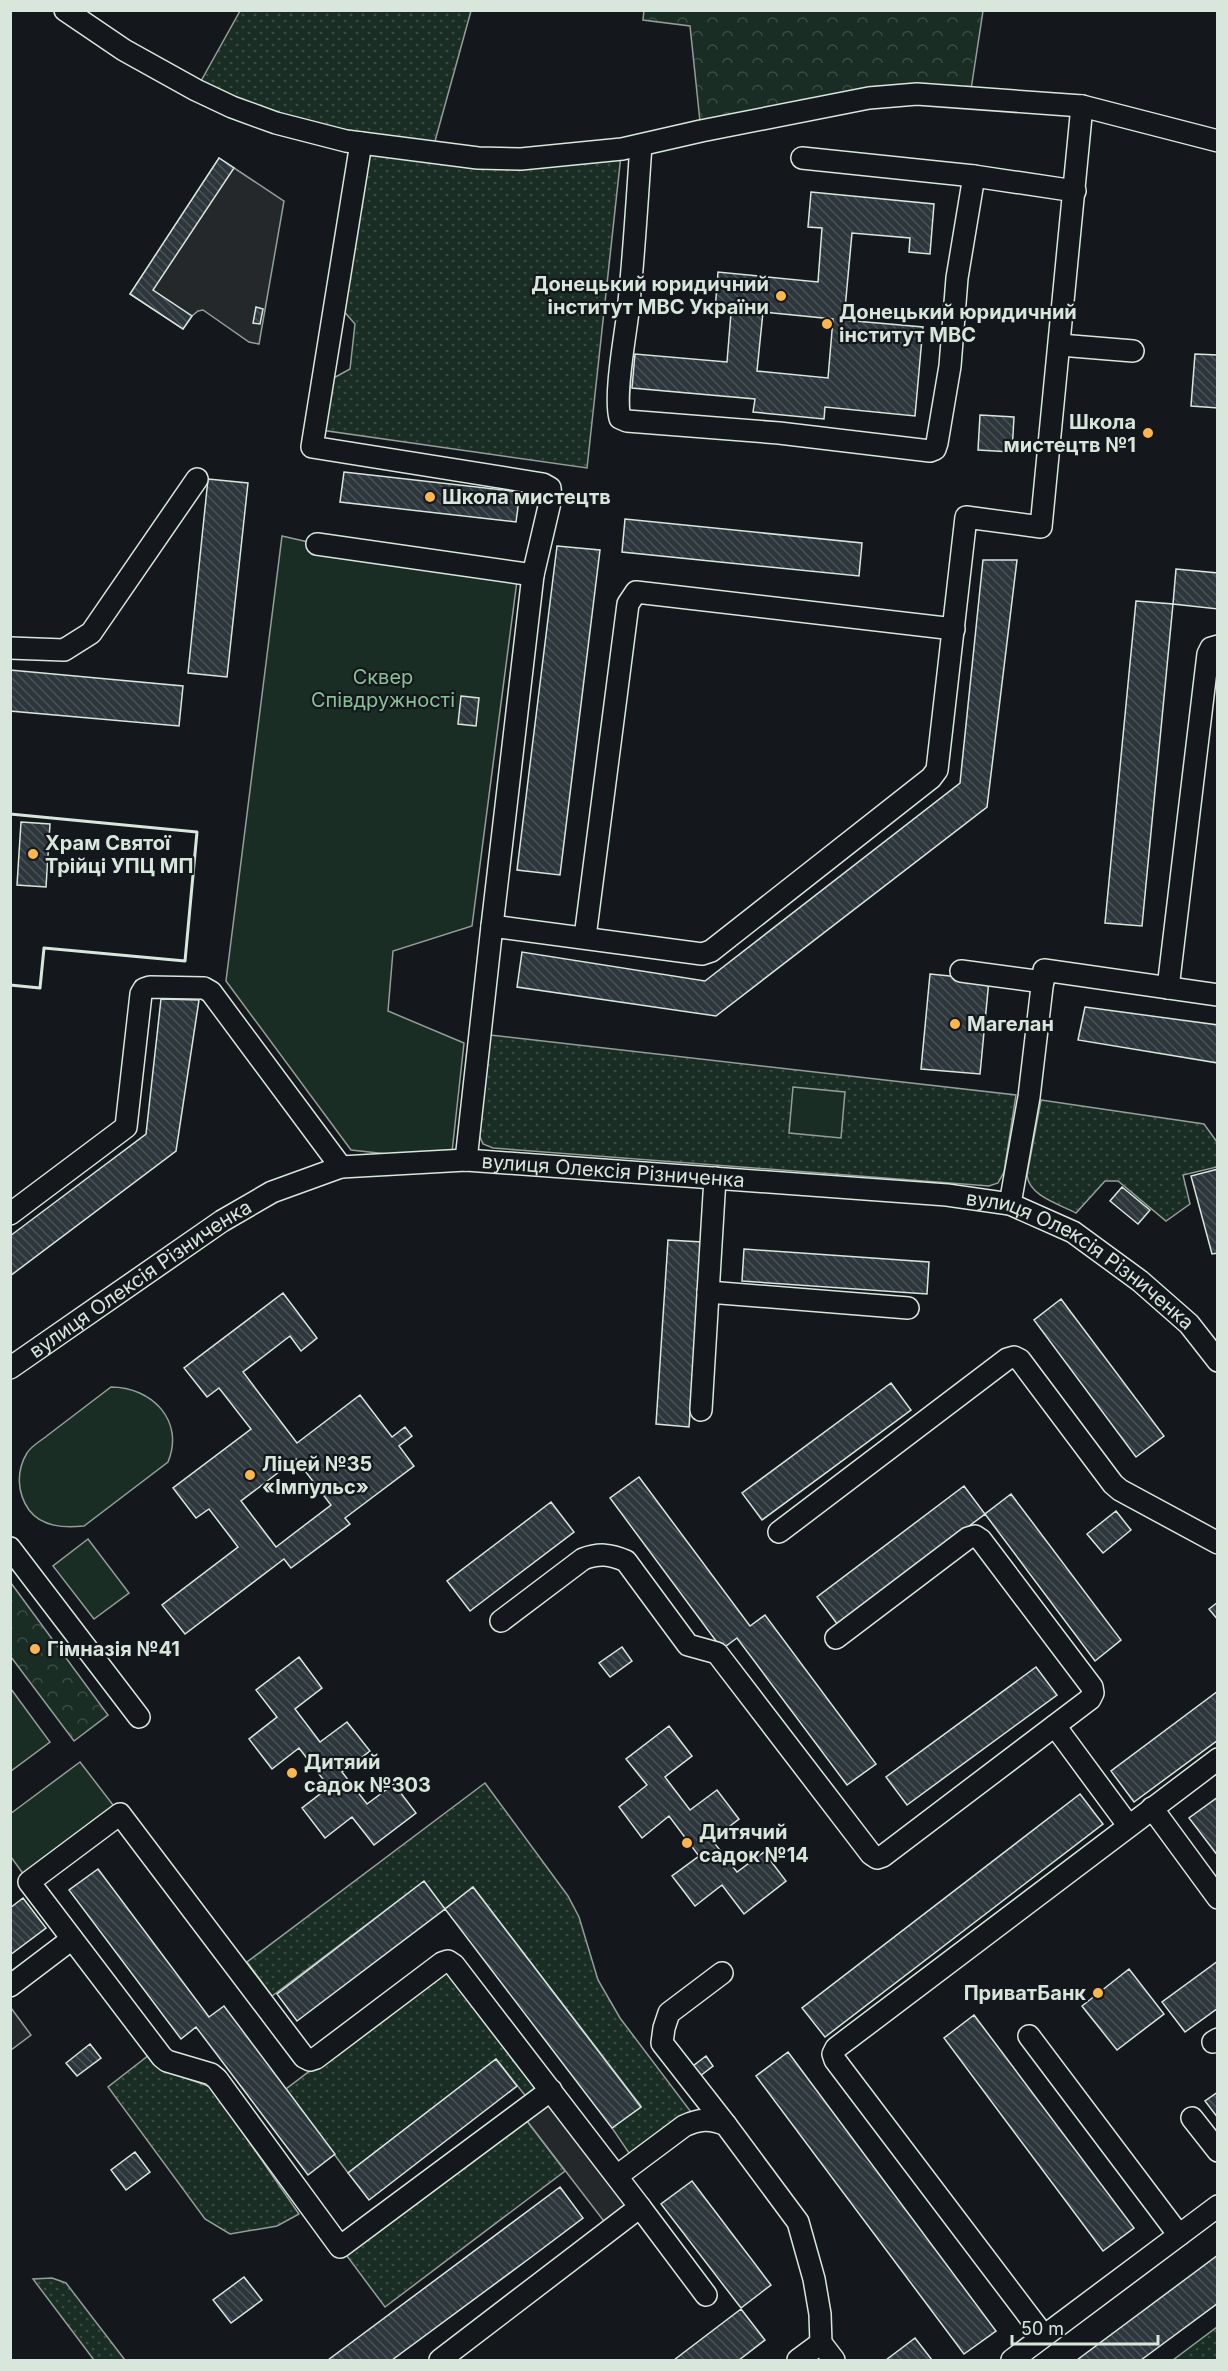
<svg xmlns="http://www.w3.org/2000/svg" width="1228" height="2371" viewBox="0 0 1228 2371" font-family="Inter,sans-serif">
<style>
.grass{fill:url(#grass-dots);stroke:#939e99;stroke-width:1.5}
.forest{fill:url(#forest-crowns);stroke:#939e99;stroke-width:1.5}
.park{fill:#1a2d24;stroke:#939e99;stroke-width:1.5}
.parking{fill:#24282b;stroke:#939e99;stroke-width:1.5}
.building{fill:url(#building-back-hatch);stroke:#d8e6dc;stroke-width:1.5;fill-rule:evenodd}
.lines{fill:none;stroke-linecap:round;stroke-linejoin:round}
.minor-casing{stroke:#d8e6dc;stroke-width:24}
.minor{stroke:#14181c;stroke-width:21}
.wall{stroke:#d8e6dc;stroke-width:3}
.poi-dot{fill:#ffb74d;stroke:#14181c;stroke-width:2}
.labels{text-anchor:middle;stroke-width:4.5;stroke-linejoin:round;paint-order:stroke}
.poi-label{font-size:20px;font-weight:bold;fill:#d8e6dc;stroke:#14181c;text-anchor:start}
.park-label{font-size:20px;fill:#8ac095;stroke:#14181c}
.street-label{font-size:20px;fill:#d8e6dc;stroke:#14181c}
</style>
<defs>
<pattern id="grass-dots" width="8" height="8" patternUnits="userSpaceOnUse" patternTransform="scale(1.5)"><rect width="8" height="8" fill="#1a2d24"/><path d="M2 2h.1M6 6h.1" fill="none" stroke="#3b4b43" stroke-width="1.8" stroke-linecap="round"/></pattern>
<pattern id="forest-crowns" width="20" height="18" patternUnits="userSpaceOnUse" patternTransform="scale(1.5)"><rect width="20" height="18" fill="#1a2d24"/><path d="M2 6a3 3 0 1 1 6 0M12 15a3 3 0 1 1 6 0" fill="none" stroke="#3b4b43"/></pattern>
<pattern id="building-back-hatch" width="6" height="6" patternUnits="userSpaceOnUse" patternTransform="scale(1.5)"><rect width="6" height="6" fill="#2c363c"/><path d="M-1 5l2 2M0 0l6 6M5-1l2 2" fill="none" stroke="#4a5358"/></pattern>
</defs>
<rect width="100%" height="100%" fill="#14181c"/>
<path class="grass" d="M 240,11 L 471,11 L 432,152 L 361,143 L 196,90 Z
M 371,154 L 621,155 L 587,468 L 321,430 L 328,381 L 350,369 L 355,324 L 341,308 L 366,162 Z
M 490,1035 L 1016,1095 L 1004,1172 L 998,1183 L 989,1186 L 493,1148 L 483,1144 L 479,1135 Z
M 1041,1100 L 1204,1124 L 1217,1142 L 1217,1167 L 1183,1175 L 1190,1204 L 1166,1221 L 1118,1181 L 1105,1181 L 1076,1213 C 1059,1204 1029,1196 1027,1175 Z
M 485,1783 L 568,1896 L 579,1917 L 598,1980 L 620,2018 L 691,2112 L 631,2156 L 612,2128 L 641,2106 L 473,1887 L 445,1909 L 423,1882 L 272,1996 L 247,1962 Z
M 448,1966 L 543,2088 L 528,2099 L 496,2059 L 348,2173 L 286,2089 Z
M 149,2055 L 163,2070 L 211,2087 L 299,2214 L 277,2226 L 230,2234 L 205,2219 L 108,2087 Z
M 524,2117 L 565,2171 L 385,2307 L 344,2252 Z
M 52,2278 L 66,2283 L 125,2360 L 94,2360 L 33,2279 Z
M 1217,2327 L 1217,2360 L 1173,2360 Z"/>
<path class="forest" d="M 644,10 L 983,11 L 970,96 L 917,94 L 701,131 L 690,26 L 643,20 Z
M 11,1583 L 108,1715 L 74,1741 L 11,1657 Z"/>
<path class="park" d="M 282,536 L 317,544 L 518,573 L 472,926 L 393,951 L 388,1011 L 464,1043 L 451,1161 L 351,1150 L 226,981 Z
M 793,1087 L 845,1092 L 841,1138 L 789,1133 Z
M 111,1387 C 152,1387 185,1421 168,1462 L 84,1526 C 64,1528 42,1527 29,1510 C 17,1493 16,1471 27,1453 C 31,1446 42,1440 48,1435 C 69,1419 90,1403 111,1387 Z
M 88,1539 L 129,1593 L 94,1619 L 53,1566 Z
M 11,1689 L 50,1742 L 11,1771 Z
M 80,1762 L 120,1814 L 29,1882 L 11,1857 L 10,1814 Z"/>
<path class="parking" d="M 219,158 L 284,201 L 259,344 L 249,342 L 203,310 L 198,311 L 192,316 L 183,329 L 130,294 Z
M 11,2008 L 31,2035 L 11,2050 Z
M 551,2090 L 640,2207 L 610,2229 L 524,2117 Z"/>
<path class="building" d="M 219,158 L 234,168 L 153,290 L 192,316 L 183,329 L 130,294 Z
M 811,192 L 934,204 L 930,254 L 909,252 L 910,238 L 852,233 L 844,320 L 923,327 L 915,416 L 825,407 L 824,419 L 753,412 L 755,399 L 632,388 L 635,354 L 727,362 L 731,313 L 715,311 L 718,272 L 818,282 L 822,228 L 808,227 ZM 763,312 L 833,319 L 828,378 L 757,371 Z
M 256,307 L 263,309 L 260,324 L 253,323 Z
M 1195,354 L 1218,355 L 1218,408 L 1191,406 Z
M 980,415 L 1014,417 L 1012,452 L 978,450 Z
M 344,472 L 520,492 L 516,522 L 340,502 Z
M 208,479 L 248,483 L 227,677 L 188,673 Z
M 625,519 L 862,543 L 859,576 L 622,552 Z
M 557,546 L 600,550 L 560,875 L 517,870 Z
M 983,560 L 1017,560 L 987,807 L 716,1016 L 517,987 L 522,952 L 705,981 L 960,783 Z
M 1176,569 L 1218,573 L 1218,609 L 1173,604 Z
M 1136,601 L 1173,604 L 1142,926 L 1105,923 Z
M 10,670 L 183,686 L 179,726 L 10,711 Z
M 461,696 L 479,698 L 476,726 L 458,724 Z
M 21,822 L 50,824 L 46,887 L 17,885 Z
M 930,974 L 989,980 L 980,1074 L 921,1069 Z
M 161,999 L 199,1000 L 176,1151 L 10,1276 L 10,1236 L 146,1134 Z
M 1085,1007 L 1218,1025 L 1218,1063 L 1078,1040 Z
M 1218,1169 L 1218,1253 L 1212,1254 L 1191,1176 Z
M 1122,1187 L 1150,1210 L 1138,1224 L 1110,1201 Z
M 668,1240 L 702,1242 L 689,1427 L 656,1424 Z
M 744,1249 L 929,1262 L 927,1294 L 742,1281 Z
M 283,1293 L 317,1338 L 301,1351 L 290,1336 L 243,1372 L 297,1443 L 360,1395 L 392,1437 L 405,1427 L 412,1436 L 399,1446 L 414,1466 L 345,1518 L 350,1524 L 291,1568 L 284,1559 L 185,1634 L 162,1605 L 238,1547 L 209,1509 L 196,1518 L 173,1488 L 251,1429 L 219,1388 L 207,1397 L 184,1368 ZM 296,1459 L 331,1505 L 276,1547 L 241,1501 Z
M 1061,1299 L 1164,1436 L 1136,1457 L 1034,1320 Z
M 891,1383 L 911,1410 L 762,1520 L 742,1493 Z
M 639,1477 L 750,1626 L 765,1615 L 876,1764 L 847,1785 L 737,1638 L 722,1649 L 610,1498 Z
M 964,1486 L 985,1514 L 838,1625 L 817,1597 Z
M 1011,1494 L 1121,1640 L 1095,1661 L 985,1514 Z
M 551,1502 L 574,1532 L 470,1611 L 447,1581 Z
M 1116,1511 L 1131,1530 L 1103,1553 L 1087,1534 Z
M 1218,1602 L 1218,1620 L 1209,1609 Z
M 622,1647 L 632,1661 L 610,1677 L 599,1663 Z
M 299,1657 L 322,1688 L 295,1709 L 320,1742 L 347,1722 L 370,1751 L 342,1772 L 367,1804 L 394,1784 L 416,1813 L 374,1845 L 352,1817 L 325,1838 L 302,1808 L 329,1787 L 299,1748 L 272,1769 L 249,1739 L 277,1717 L 256,1690 Z
M 1036,1667 L 1057,1695 L 907,1805 L 886,1777 Z
M 1218,1691 L 1218,1740 L 1134,1802 L 1111,1771 Z
M 669,1726 L 692,1756 L 665,1777 L 690,1810 L 717,1790 L 739,1819 L 712,1840 L 737,1872 L 764,1852 L 786,1881 L 744,1914 L 722,1885 L 695,1906 L 672,1876 L 699,1856 L 669,1816 L 642,1838 L 619,1807 L 647,1785 L 626,1759 Z
M 1080,1794 L 1103,1824 L 825,2037 L 802,2008 Z
M 1218,1797 L 1218,1856 L 1189,1818 Z
M 98,1869 L 209,2017 L 224,2006 L 335,2154 L 308,2175 L 196,2027 L 181,2039 L 69,1890 Z
M 424,1881 L 445,1909 L 297,2021 L 277,1994 Z
M 473,1887 L 641,2107 L 612,2128 L 445,1909 Z
M 23,1898 L 46,1928 L 10,1955 L 10,1908 Z
M 1218,1961 L 1218,2008 L 1185,2032 L 1162,2002 Z
M 1129,1969 L 1164,2014 L 1117,2050 L 1082,2006 Z
M 974,2015 L 1134,2228 L 1103,2251 L 944,2038 Z
M 90,2044 L 101,2058 L 77,2076 L 66,2063 Z
M 788,2052 L 996,2331 L 964,2354 L 756,2076 Z
M 706,2056 L 713,2066 L 700,2076 L 693,2066 Z
M 496,2059 L 517,2086 L 369,2200 L 348,2173 Z
M 1218,2092 L 1218,2118 L 1205,2101 Z
M 135,2152 L 150,2172 L 126,2190 L 111,2170 Z
M 692,2181 L 771,2285 L 741,2308 L 661,2204 Z
M 560,2187 L 583,2218 L 530,2258 L 392,2360 L 328,2360 Z
M 1218,2255 L 1218,2303 L 1141,2360 L 1077,2360 Z
M 244,2277 L 262,2300 L 231,2323 L 213,2300 Z
M 741,2309 L 765,2340 L 739,2360 L 674,2360 Z
M 915,2338 L 932,2360 L 886,2360 Z"/>
<g class="lines">
<defs>
<g id="minor">
<path d="M 65,10 L 124,50 L 196,90 L 232,107 L 276,123 L 346,141 L 478,158 L 521,159 L 622,149 L 701,131 L 869,98 L 917,94 L 1082,106 L 1218,141"/>
<path d="M 641,145 C 637,201 634,256 628,312 C 625,337 614,396 620,418 L 627,421 L 779,433 L 930,451 L 935,449 L 937,443 L 950,366 L 957,278 L 974,176"/>
<path d="M 802,158 L 974,176 L 1075,191"/>
<path d="M 1060,345 L 1133,351"/>
<path d="M 317,544 L 533,575 L 551,498 L 550,488 L 543,484 L 312,447 L 361,143"/>
<path d="M 10,648 L 64,650 L 91,633 L 197,479"/>
<path d="M 492,926 L 533,575"/>
<path d="M 585,937 L 628,604 L 636,592 L 954,629"/>
<path d="M 961,971 L 1043,982"/>
<path d="M 1168,988 L 1208,654 L 1211,648 L 1218,646"/>
<path d="M 466,1160 L 492,926 L 702,954 L 711,951 L 931,778 L 937,770 L 966,517 L 1041,527 L 1082,106"/>
<path d="M 1010,1204 L 1029,1097 L 1044,970 L 1218,995"/>
<path d="M 10,1214 L 126,1127 L 141,994 L 144,989 L 150,987 L 204,988 L 211,992 L 341,1167"/>
<path d="M 708,1292 L 908,1308"/>
<path id="s1" d="M 10,1368 L 222,1221 L 272,1192 L 341,1167 L 466,1160 L 947,1195 L 1010,1204 L 1073,1232 L 1140,1281 L 1189,1324 L 1218,1361"/>
<path d="M 701,1410 L 715,1178"/>
<path d="M 779,1532 L 1007,1359 L 1014,1357 L 1020,1360 L 1113,1484 L 1120,1490 L 1218,1543"/>
<path d="M 10,1548 L 139,1717"/>
<path d="M 501,1621 L 583,1559 C 599,1553 610,1554 626,1561 L 688,1645 L 717,1653 L 871,1854 L 877,1858 L 883,1856 L 1090,1699 L 1093,1693 L 1092,1687 L 981,1540 L 975,1536 L 968,1538 L 836,1638"/>
<path d="M 1055,1726 L 1128,1825"/>
<path d="M 1152,1808 L 1218,1898"/>
<path d="M 722,1973 L 669,2013 L 664,2028 L 662,2043 L 726,2125"/>
<path d="M 10,1986 L 72,1939"/>
<path d="M 1029,2036 L 1179,2235"/>
<path d="M 1213,2042 L 1218,2039"/>
<path d="M 1192,2118 L 1218,2151"/>
<path d="M 617,2176 L 684,2126 C 699,2119 710,2118 726,2125 L 798,2222 L 814,2279 L 820,2314 L 821,2343 L 834,2360"/>
<path d="M 640,2207 L 706,2295"/>
<path d="M 1044,2336 L 835,2060 L 833,2054 L 836,2048 L 1218,1759"/>
<path d="M 440,2360 L 640,2207 L 454,1965 L 448,1961 L 442,1963 L 316,2058 L 310,2060 L 304,2057 L 120,1814 L 29,1882 L 162,2057 L 167,2061 L 211,2074 L 217,2079 L 340,2247 L 551,2090"/>
<path d="M 798,2360 L 821,2343"/>
<path d="M 1012,2360 L 1218,2206"/>
</g>
</defs>
<use href="#minor" class="minor-casing"/>
<use href="#minor" class="minor"/>
<path class="wall" d="M 10,814 L 197,832 L 185,961 L 44,948 L 40,988 L 10,985"/>
</g>
<g class="poi-dot">
<circle cx="781" cy="296" r="6"/>
<circle cx="827" cy="324" r="6"/>
<circle cx="1148" cy="433" r="6"/>
<circle cx="430" cy="497" r="6"/>
<circle cx="33" cy="854" r="6"/>
<circle cx="955" cy="1024" r="6"/>
<circle cx="250" cy="1475" r="6"/>
<circle cx="35" cy="1649" r="6"/>
<circle cx="292" cy="1773" r="6"/>
<circle cx="687" cy="1843" r="6"/>
<circle cx="1098" cy="1993" r="6"/>
</g>
<g class="labels">
<g class="poi-label">
<text x="769" y="291" text-anchor="end">Донецький юридичний<tspan x="769" dy="23">інститут МВС України</tspan></text>
<text x="839" y="319">Донецький юридичний<tspan x="839" dy="23">інститут МВС</tspan></text>
<text x="1136" y="429" text-anchor="end">Школа<tspan x="1136" dy="23">мистецтв №1</tspan></text>
<text x="442" y="504">Школа мистецтв</text>
<text x="45" y="850">Храм Святої<tspan x="45" dy="23">Трійці УПЦ МП</tspan></text>
<text x="967" y="1031">Магелан</text>
<text x="262" y="1471">Ліцей №35<tspan x="262" dy="23">«Імпульс»</tspan></text>
<text x="47" y="1656">Гімназія №41</text>
<text x="304" y="1769">Дитяий<tspan x="304" dy="23">садок №303</tspan></text>
<text x="699" y="1839">Дитячий<tspan x="699" dy="23">садок №14</tspan></text>
<text x="1086" y="2000" text-anchor="end">ПриватБанк</text>
</g>
<g class="park-label">
<text x="383" y="684">Сквер<tspan x="383" dy="23">Співдружності</tspan></text>
</g>
<g class="street-label">
<text dy="7" stroke="none"><textPath href="#s1" startOffset="662">вулиця Олексія Різниченка</textPath></text>
<text dy="7" stroke="none"><textPath href="#s1" startOffset="1148">вулиця Олексія Різниченка</textPath></text>
<text dy="7" stroke="none"><textPath href="#s1" startOffset="158">вулиця Олексія Різниченка</textPath></text>
</g>
</g>
<rect width="1228" height="2371" fill="none" stroke="#d8e6dc" stroke-width="24"/>
<path d="M1012 2335v9h146v-9" fill="none" stroke="#d8e6dc" stroke-width="3"/>
<text x="1021" y="2335" font-size="18" fill="#d8e6dc" stroke="#14181c" stroke-width="4.5" paint-order="stroke">50 m</text>
</svg>
